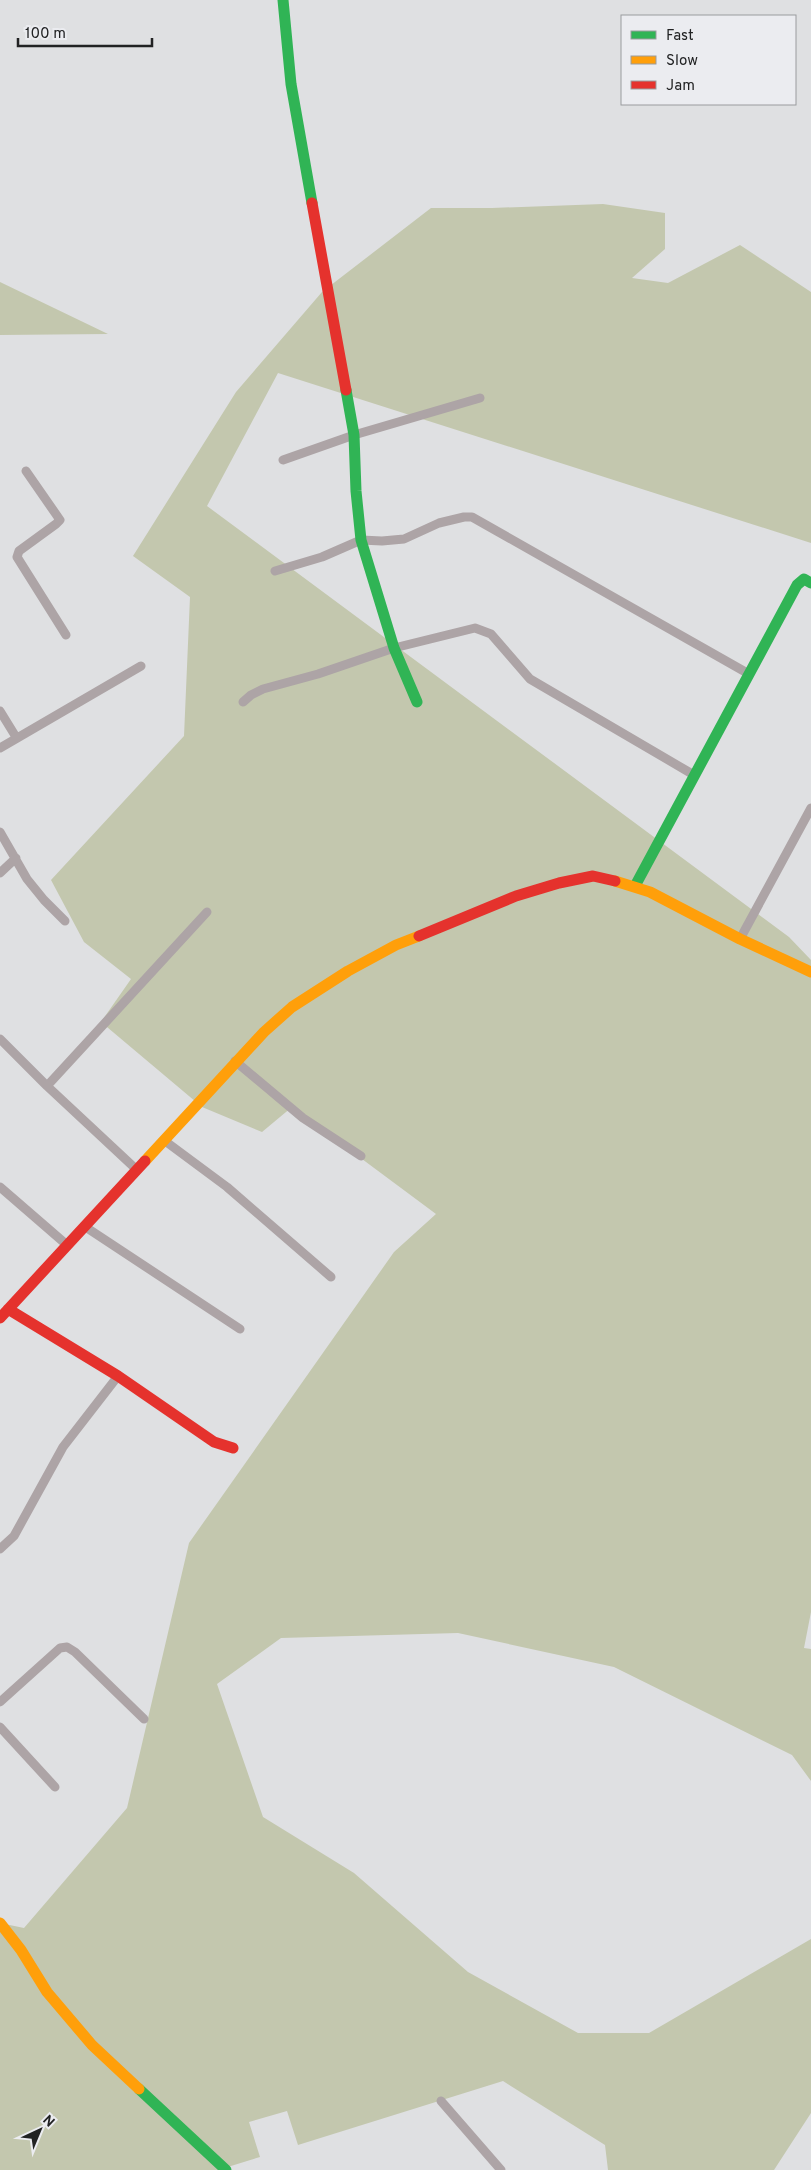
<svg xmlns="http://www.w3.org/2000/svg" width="811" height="2170" viewBox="0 0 811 2170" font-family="Overpass,sans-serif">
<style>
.green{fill:#c3c7ae}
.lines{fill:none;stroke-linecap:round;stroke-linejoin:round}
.street{stroke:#ada4a6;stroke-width:9}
.fast{stroke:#30b455;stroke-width:11}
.slow{stroke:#ff9f0a;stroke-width:11}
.jam{stroke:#e5322d;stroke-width:11}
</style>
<rect width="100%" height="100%" fill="#dfe0e2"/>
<path class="green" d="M 603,204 L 665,213 L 665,249 L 632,278 L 668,283 L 740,245 L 811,292 L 811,543 L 278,373 L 207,506 L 789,937 L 811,960 L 811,1612 L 804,1648 L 811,1649 L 811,1781 L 792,1755 L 614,1667 L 458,1633 L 281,1638 L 217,1684 L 263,1817 L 354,1873 L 468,1972 L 578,2033 L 649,2033 L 811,1939 L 811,2113 L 774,2170 L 608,2170 L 605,2145 L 503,2081 L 298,2145 L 287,2111 L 249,2122 L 260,2157 L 218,2170 L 0,2170 L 0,1923 L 24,1928 L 127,1808 L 189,1543 L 394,1252 L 436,1214 L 292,1107 L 262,1132 L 202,1107 L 101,1022 L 131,979 L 84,942 L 51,880 L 184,736 L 190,597 L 133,556 L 236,392 L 322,292 L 431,208 L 492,208 Z
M 0,282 L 108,334 L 0,335 Z"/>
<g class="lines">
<path class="street" d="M 283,460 L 354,435 L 480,398
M 26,471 L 60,520 L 56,524 L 19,551 L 17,557 L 66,635
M 275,571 L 322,557 L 361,540 L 382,541 L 404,539 L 439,523 L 464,517 L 472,517 L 749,674
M 243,702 L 251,695 L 263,689 L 318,674 L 394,648 L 475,628 L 491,634 L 530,679 L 694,775
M 0,711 L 16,737
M 0,748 L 141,666
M 0,832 L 27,879 L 44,900 L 65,921
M 0,873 L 16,858
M 740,939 L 811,808
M 0,1039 L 47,1086 L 137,1170
M 235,1061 L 303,1118 L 361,1156
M 47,1086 L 207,912
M 165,1141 L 227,1187 L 331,1277
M 0,1187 L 67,1245
M 84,1226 L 240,1329
M 0,1549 L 14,1536 L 63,1447 L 118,1376
M 0,1702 L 60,1648 L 67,1647 L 75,1652 L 144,1719
M 0,1727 L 55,1787
M 441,2101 L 501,2170"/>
<path class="fast" d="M 283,0 L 291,84 L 312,203
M 346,390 L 354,435 L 356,491 L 361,540 L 394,648 L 417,702
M 635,886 L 797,585 L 804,579 L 811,583
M 139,2089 L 226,2170"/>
<path class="slow" d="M 615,881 L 650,892 L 740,939 L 811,972
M 145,1161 L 264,1032 L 292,1007 L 348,971 L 396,945 L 419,936
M 0,1923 L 21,1950 L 47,1992 L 92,2045 L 139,2089"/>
<path class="jam" d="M 312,203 L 346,390
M 419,936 L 516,896 L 559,883 L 593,876 L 615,881
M 8,1309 L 118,1376 L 214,1442 L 233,1448
M 0,1318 L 145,1161"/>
</g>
<rect x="621" y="15" width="175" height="90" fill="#ebecf0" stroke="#9a9b9e"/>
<rect x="631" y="31" width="25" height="8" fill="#30b455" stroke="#9a9b9e"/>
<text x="666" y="40" font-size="15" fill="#212223">Fast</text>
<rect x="631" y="56" width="25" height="8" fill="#ff9f0a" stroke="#9a9b9e"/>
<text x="666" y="65" font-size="15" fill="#212223">Slow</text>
<rect x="631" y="81" width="25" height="8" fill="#e5322d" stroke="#9a9b9e"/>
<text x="666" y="90" font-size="15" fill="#212223">Jam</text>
<g transform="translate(40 2130) rotate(44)" stroke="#ebecf0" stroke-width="4" paint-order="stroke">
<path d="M0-4L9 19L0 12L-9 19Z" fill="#212223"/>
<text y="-8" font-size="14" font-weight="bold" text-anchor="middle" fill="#212223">N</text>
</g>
<path d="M18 38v8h134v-8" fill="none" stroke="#212223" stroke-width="2.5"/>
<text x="25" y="38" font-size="15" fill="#212223" stroke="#ebecf0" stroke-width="4" paint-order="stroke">100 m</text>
</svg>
